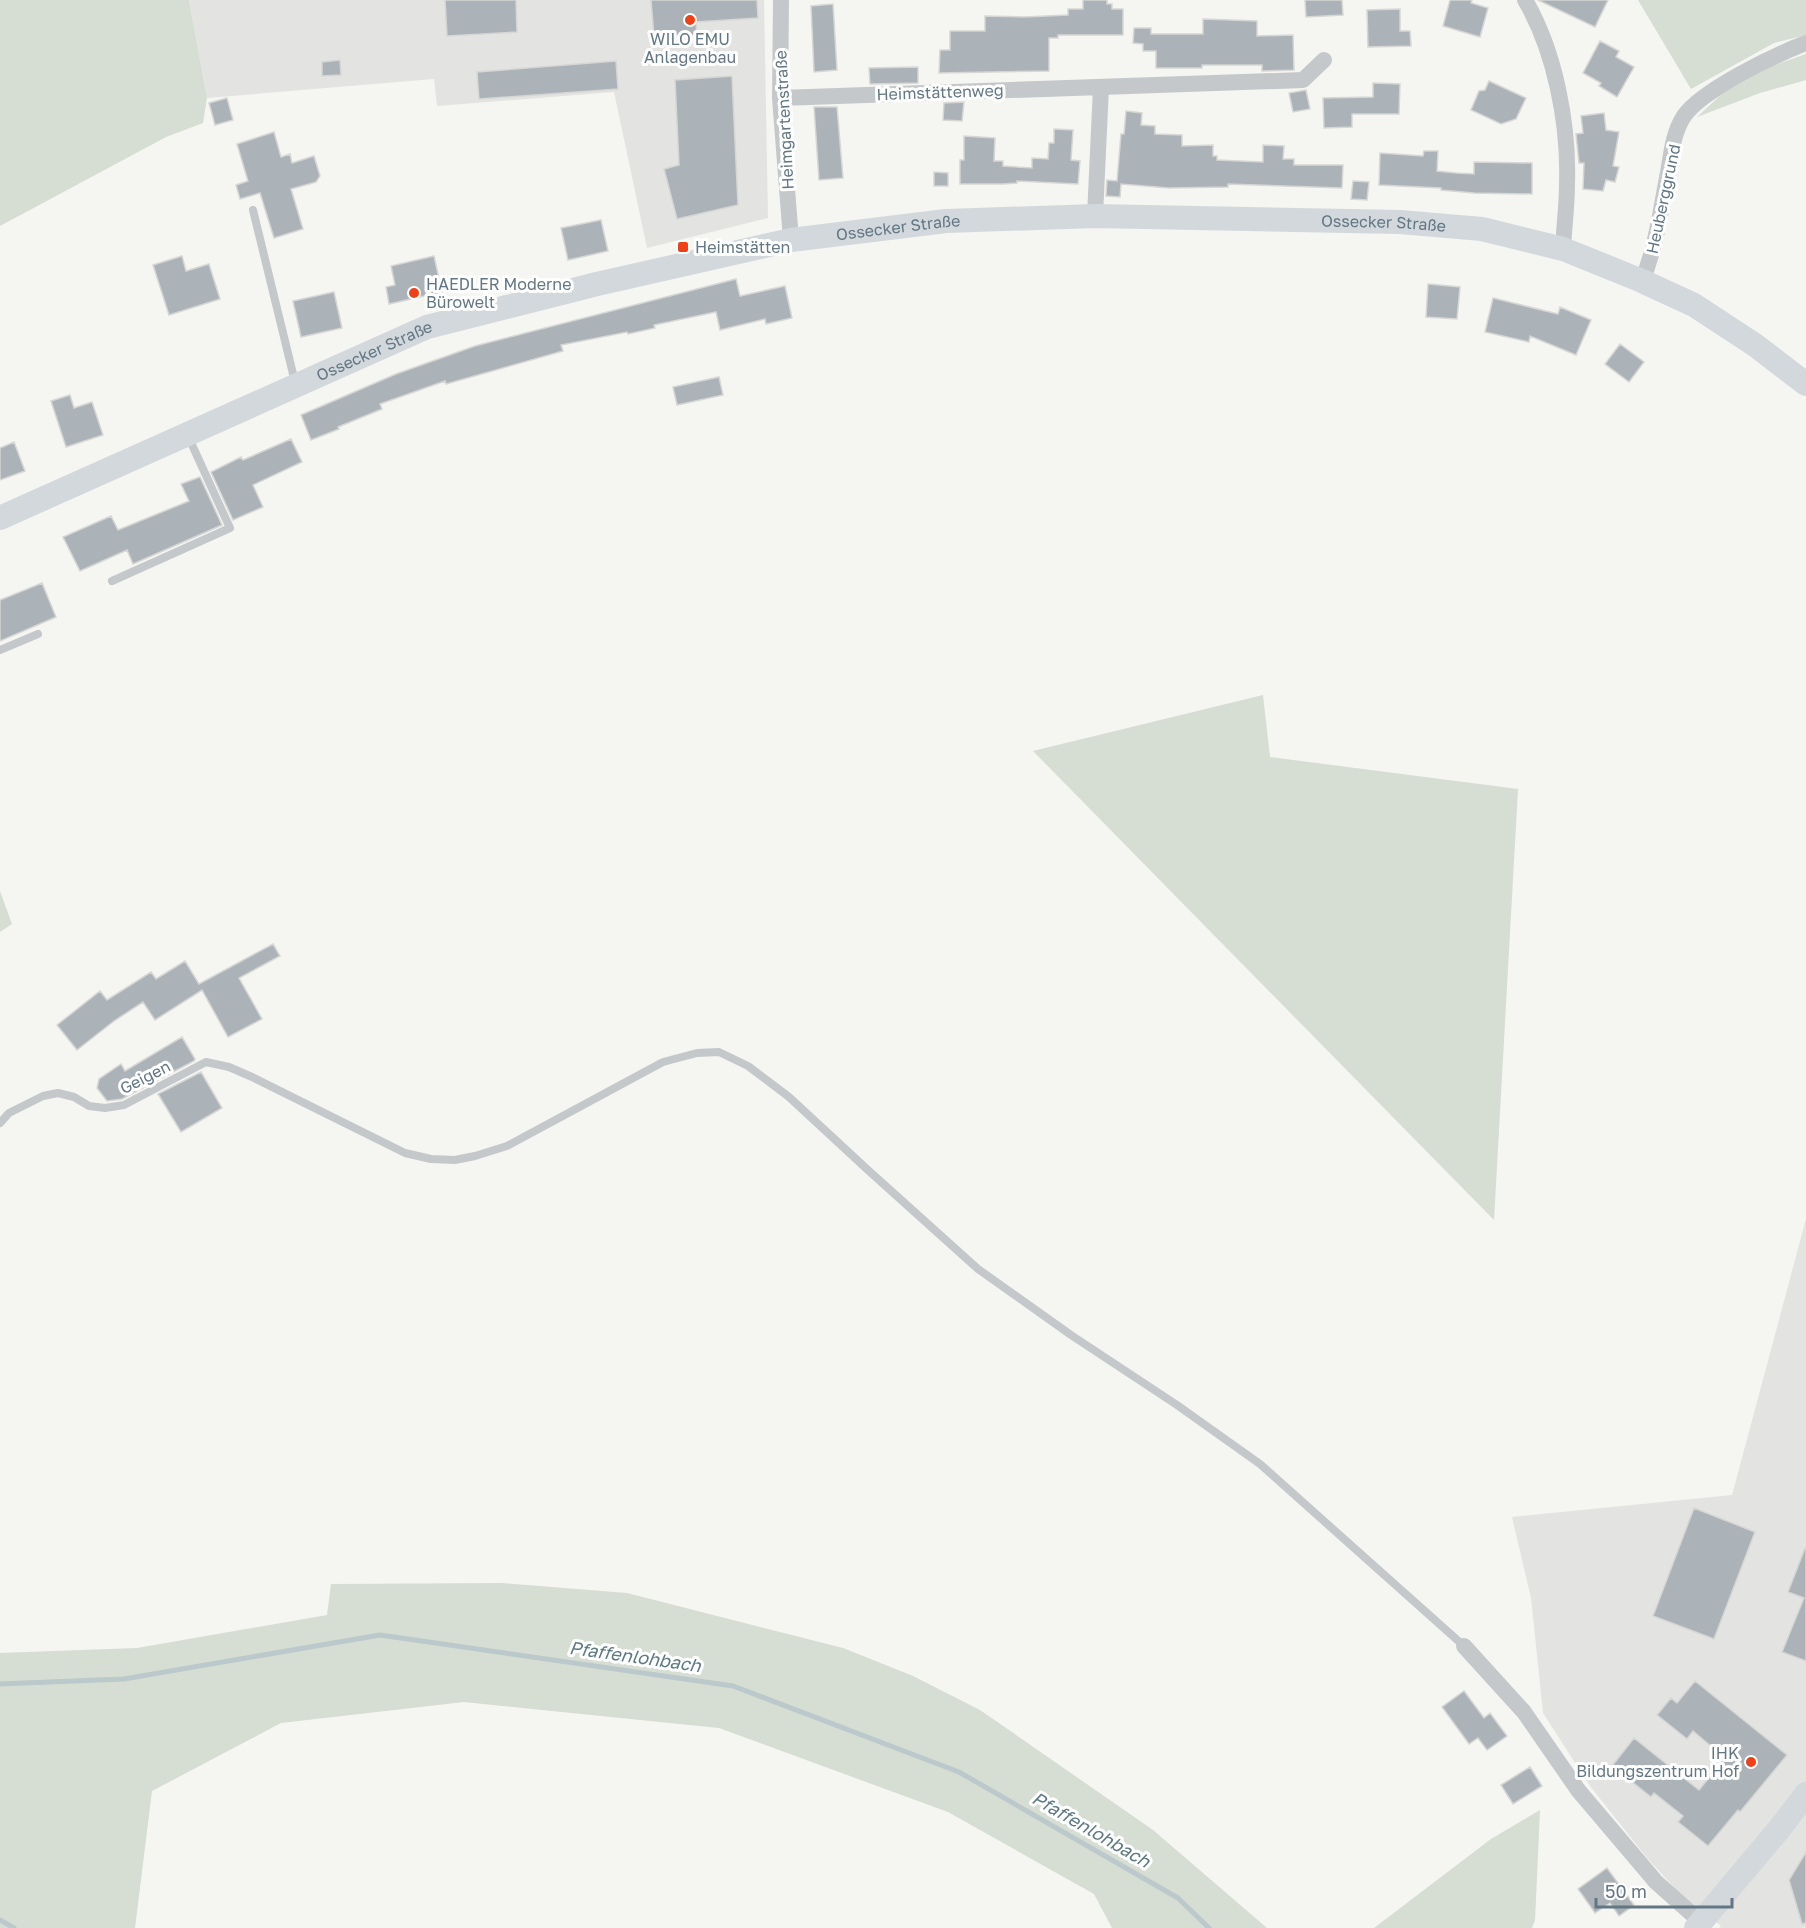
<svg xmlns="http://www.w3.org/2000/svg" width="1806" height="1928" viewBox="0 0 1806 1928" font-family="'Golos Text',sans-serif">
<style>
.built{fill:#e3e4e2}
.green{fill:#d6ddd2}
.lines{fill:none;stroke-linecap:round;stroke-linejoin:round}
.stream{stroke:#bbc8cc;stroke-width:5}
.building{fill:#abb3b9;stroke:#d6d6d4;stroke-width:1.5}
.lane{stroke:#c4c8cb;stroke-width:8}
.street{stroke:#c4c8cb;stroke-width:16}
.secondary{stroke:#d2d8dc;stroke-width:24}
.poi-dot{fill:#ef4017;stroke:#fff;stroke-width:2}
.labels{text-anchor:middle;stroke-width:6;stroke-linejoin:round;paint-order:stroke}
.poi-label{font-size:16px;fill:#627684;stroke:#fff;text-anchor:start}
.street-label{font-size:16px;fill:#627684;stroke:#fff}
.water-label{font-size:18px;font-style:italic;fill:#5d7982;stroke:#fff}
</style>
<rect width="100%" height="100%" fill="#f5f5f1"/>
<path class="built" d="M 189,0 L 764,0 L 768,218 L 647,248 L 614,92 L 437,106 L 434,79 L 207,98 Z
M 1806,1219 L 1806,1928 L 1719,1928 L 1721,1926 L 1683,1897 L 1647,1858 L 1590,1786 L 1543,1713 L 1531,1598 L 1512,1517 L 1732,1495 Z"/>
<path class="green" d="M 0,0 L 189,0 L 207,98 L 203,123 L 166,137 L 0,226 Z
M 1638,0 L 1806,0 L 1806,35 L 1774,43 L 1691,89 Z
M 1806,54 L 1806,80 L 1760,93 L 1697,117 L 1723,93 L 1774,65 Z
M 1263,695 L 1270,757 L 1518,789 L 1494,1220 L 1033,751 Z
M 0,891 L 12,924 L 0,932 Z
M 502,1583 L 627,1593 L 843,1648 L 913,1676 L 980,1710 L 1153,1830 L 1267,1928 L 1112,1928 L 1094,1894 L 948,1812 L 719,1728 L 464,1702 L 281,1723 L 152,1791 L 135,1928 L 0,1928 L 0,1653 L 137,1648 L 327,1615 L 331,1584 Z
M 1540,1810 L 1535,1920 L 1532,1928 L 1374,1928 L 1491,1839 Z"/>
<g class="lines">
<path class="stream" d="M 0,1684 L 124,1679 L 380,1635 L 733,1686 L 959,1772 L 1178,1898 L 1209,1928
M 0,1920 L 14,1928"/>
</g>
<path class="building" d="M 445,0 L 516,0 L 517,32 L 447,36 Z
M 651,0 L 757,0 L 758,18 L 696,22 L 697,35 L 654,37 Z
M 1083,0 L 1107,0 L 1107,4 L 1112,4 L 1112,9 L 1123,9 L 1123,35 L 1058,35 L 1058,38 L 1049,38 L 1049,71 L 939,73 L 940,50 L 950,50 L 950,31 L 985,31 L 985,16 L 1024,17 L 1068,15 L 1068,9 L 1083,9 Z
M 1305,0 L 1342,0 L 1343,15 L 1306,17 Z
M 1450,0 L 1472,0 L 1471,3 L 1488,8 L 1480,37 L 1443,26 Z
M 1538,0 L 1608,0 L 1595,27 Z
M 833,4 L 837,70 L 814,72 L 811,6 Z
M 1400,9 L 1400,31 L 1410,31 L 1411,46 L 1368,47 L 1367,10 Z
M 1203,19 L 1257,21 L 1257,36 L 1293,35 L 1294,70 L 1262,71 L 1262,65 L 1202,65 L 1202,68 L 1156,68 L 1156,51 L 1143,51 L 1143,44 L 1133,43 L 1134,28 L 1151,28 L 1151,34 L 1203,34 Z
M 1600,41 L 1619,51 L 1616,57 L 1634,67 L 1617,97 L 1599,86 L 1601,83 L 1583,73 Z
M 340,60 L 341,75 L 322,76 L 322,62 Z
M 616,61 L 618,89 L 479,99 L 477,72 Z
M 918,67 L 918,83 L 870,84 L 869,68 Z
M 732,76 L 738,205 L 677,219 L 664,169 L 679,165 L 675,80 Z
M 1489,81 L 1526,98 L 1516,119 L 1501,124 L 1471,110 L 1479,91 L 1485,90 Z
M 1373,83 L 1400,84 L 1399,114 L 1352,114 L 1352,127 L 1324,128 L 1323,98 L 1373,97 Z
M 1306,90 L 1310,109 L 1293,112 L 1289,93 Z
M 227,98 L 233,120 L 215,125 L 209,103 Z
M 964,102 L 962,121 L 943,120 L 944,103 Z
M 814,107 L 837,107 L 843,178 L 819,180 Z
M 1126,111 L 1142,113 L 1141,125 L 1155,126 L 1155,134 L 1182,135 L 1182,146 L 1213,145 L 1213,156 L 1217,156 L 1217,160 L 1263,162 L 1263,145 L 1284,146 L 1283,159 L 1294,159 L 1294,165 L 1343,165 L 1342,188 L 1228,184 L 1228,187 L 1169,188 L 1121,184 L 1120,197 L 1106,196 L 1107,180 L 1117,181 L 1121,134 L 1124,134 Z
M 1604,113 L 1606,130 L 1619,132 L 1613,166 L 1619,167 L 1615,182 L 1606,180 L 1603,191 L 1583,189 L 1584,163 L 1579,163 L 1576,134 L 1583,133 L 1581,116 Z
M 1054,129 L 1073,130 L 1071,160 L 1080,161 L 1078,184 L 1017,181 L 1017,183 L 1003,184 L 960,184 L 960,160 L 964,160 L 964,136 L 995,138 L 994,161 L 1003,161 L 1003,166 L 1032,168 L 1032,158 L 1048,159 L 1049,143 L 1054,143 Z
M 274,132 L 281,157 L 290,154 L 292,163 L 314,156 L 320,176 L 316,182 L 291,189 L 303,229 L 274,238 L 260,193 L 240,199 L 236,185 L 248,181 L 237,144 Z
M 1424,151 L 1438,151 L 1437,171 L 1456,173 L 1474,174 L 1474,162 L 1532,163 L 1532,194 L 1474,193 L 1441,190 L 1441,188 L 1379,185 L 1380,153 L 1423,156 Z
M 934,172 L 948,173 L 948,186 L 934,186 Z
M 1353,181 L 1369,182 L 1367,200 L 1351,199 Z
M 601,220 L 608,251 L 568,260 L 561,228 Z
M 182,256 L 186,271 L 209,264 L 220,299 L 169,315 L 153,265 Z
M 434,256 L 442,292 L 389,304 L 386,287 L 395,285 L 391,266 Z
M 736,279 L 740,296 L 785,286 L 792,318 L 766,324 L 765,319 L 720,330 L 716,312 L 654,325 L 655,328 L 628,334 L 627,332 L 561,345 L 563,351 L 446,384 L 445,381 L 380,404 L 382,409 L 338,427 L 339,429 L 311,440 L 301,415 L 396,374 L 475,346 Z
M 1428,284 L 1460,287 L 1457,319 L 1426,317 Z
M 334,292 L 342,328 L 301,337 L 293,301 Z
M 1493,298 L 1558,314 L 1560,307 L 1591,320 L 1576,355 L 1530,336 L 1529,342 L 1485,332 Z
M 1620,344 L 1644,362 L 1629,382 L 1605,364 Z
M 719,377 L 723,395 L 677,405 L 673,387 Z
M 70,395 L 74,408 L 92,402 L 103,435 L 66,447 L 51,401 Z
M 291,439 L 302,462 L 253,485 L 263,507 L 233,520 L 211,472 L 241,457 L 243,460 Z
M 14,442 L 25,471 L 0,480 L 0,448 Z
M 200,477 L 222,525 L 133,564 L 127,550 L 80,571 L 63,537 L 111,516 L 118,530 L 189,501 L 181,484 Z
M 42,583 L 56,617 L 0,641 L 0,600 Z
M 273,944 L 280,956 L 239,978 L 262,1019 L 228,1037 L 202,990 L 155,1020 L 143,1002 L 114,1021 L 77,1050 L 57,1025 L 100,991 L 107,1000 L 151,972 L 156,979 L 185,961 L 199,984 Z
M 182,1037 L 195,1059 L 194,1061 L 122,1099 L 107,1101 L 97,1088 L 99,1079 L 121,1064 L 125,1071 Z
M 201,1072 L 222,1108 L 181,1132 L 158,1094 Z
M 1694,1508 L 1755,1532 L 1714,1639 L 1653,1616 Z
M 1805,1548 L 1806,1548 L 1806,1661 L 1782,1652 L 1804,1598 L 1788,1592 Z
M 1695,1681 L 1787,1755 L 1740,1812 L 1738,1810 L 1708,1846 L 1678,1822 L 1683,1816 L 1654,1793 L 1651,1797 L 1612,1766 L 1634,1738 L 1699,1790 L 1725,1758 L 1693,1731 L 1687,1739 L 1657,1715 L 1671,1698 L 1677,1703 Z
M 1464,1691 L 1484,1718 L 1490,1713 L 1507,1736 L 1487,1750 L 1478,1738 L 1469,1744 L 1442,1707 Z
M 1530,1767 L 1542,1786 L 1513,1804 L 1501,1785 Z
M 1806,1852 L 1806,1923 L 1802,1924 L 1789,1880 Z
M 1607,1868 L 1634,1905 L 1619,1916 L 1610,1903 L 1595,1913 L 1578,1889 Z"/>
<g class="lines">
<path class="lane" d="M 253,210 L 295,382
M 112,581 L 230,528 L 188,436
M 0,650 L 38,634
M 0,1123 L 9,1113 L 43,1096 L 58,1093 L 74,1097 L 89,1106 L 105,1108 L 124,1105 L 206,1062 L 229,1067 L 252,1077 L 405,1153 L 431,1159 L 455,1160 L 475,1156 L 507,1146 L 663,1062 L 697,1053 L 719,1052 L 748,1066 L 789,1097 L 869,1171 L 978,1269 L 1071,1335 L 1177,1405 L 1260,1464 L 1464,1646"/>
<path class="street" d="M 781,0 L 780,98 L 791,240
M 1525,0 C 1555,51 1569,124 1567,184 C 1567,206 1564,227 1563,249
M 780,98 L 1303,80 L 1324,60
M 1095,216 L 1101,87
M 1642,281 C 1656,247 1660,214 1667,178 C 1671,158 1672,134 1684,116 C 1702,90 1775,55 1806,43
M 1464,1646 L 1524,1712 L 1578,1790 L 1656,1882 L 1701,1922"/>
<g class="secondary">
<path id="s1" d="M 0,518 L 427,327 L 597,284 L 791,240 L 946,221 L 1095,216 L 1400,222 L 1482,229 L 1563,249 L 1642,281 L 1694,305 L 1755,345 L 1806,384"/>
<path d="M 1696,1928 L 1780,1828 L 1806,1794"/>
</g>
</g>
<g class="poi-dot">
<circle cx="690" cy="20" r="6"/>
<rect x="677" y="241" width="12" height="12" rx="3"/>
<circle cx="414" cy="293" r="6"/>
<circle cx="1751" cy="1762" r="6"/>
</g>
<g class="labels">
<g class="poi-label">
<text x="690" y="45" text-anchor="middle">WILO EMU<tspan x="690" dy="18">Anlagenbau</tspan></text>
<text x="695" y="253">Heimstätten</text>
<text x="426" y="290">HAEDLER Moderne<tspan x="426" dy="18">Bürowelt</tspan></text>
<text x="1739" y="1759" text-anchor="end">IHK<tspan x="1739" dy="18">Bildungszentrum Hof</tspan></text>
</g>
<g class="street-label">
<text transform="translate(940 92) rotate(-2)" y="6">Heimstättenweg</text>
<text transform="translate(784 120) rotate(-93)" y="6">Heimgartenstraße</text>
<text transform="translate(1663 199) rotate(-78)" y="6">Heuberggrund</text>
<text dy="6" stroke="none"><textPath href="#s1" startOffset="1436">Ossecker Straße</textPath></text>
<text dy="6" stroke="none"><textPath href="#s1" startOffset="950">Ossecker Straße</textPath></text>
<text dy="6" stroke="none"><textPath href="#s1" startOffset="410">Ossecker Straße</textPath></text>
<text transform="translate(145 1077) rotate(-27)" y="6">Geigen</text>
</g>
<g class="water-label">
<text transform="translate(635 1657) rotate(8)" y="6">Pfaffenlohbach</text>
<text transform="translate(1091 1830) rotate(30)" y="6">Pfaffenlohbach</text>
</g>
</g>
<path d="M1596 1898v9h136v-9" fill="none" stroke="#627684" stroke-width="3"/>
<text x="1605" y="1898" font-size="18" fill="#627684" stroke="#ffffff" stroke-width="4.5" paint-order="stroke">50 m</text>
</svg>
